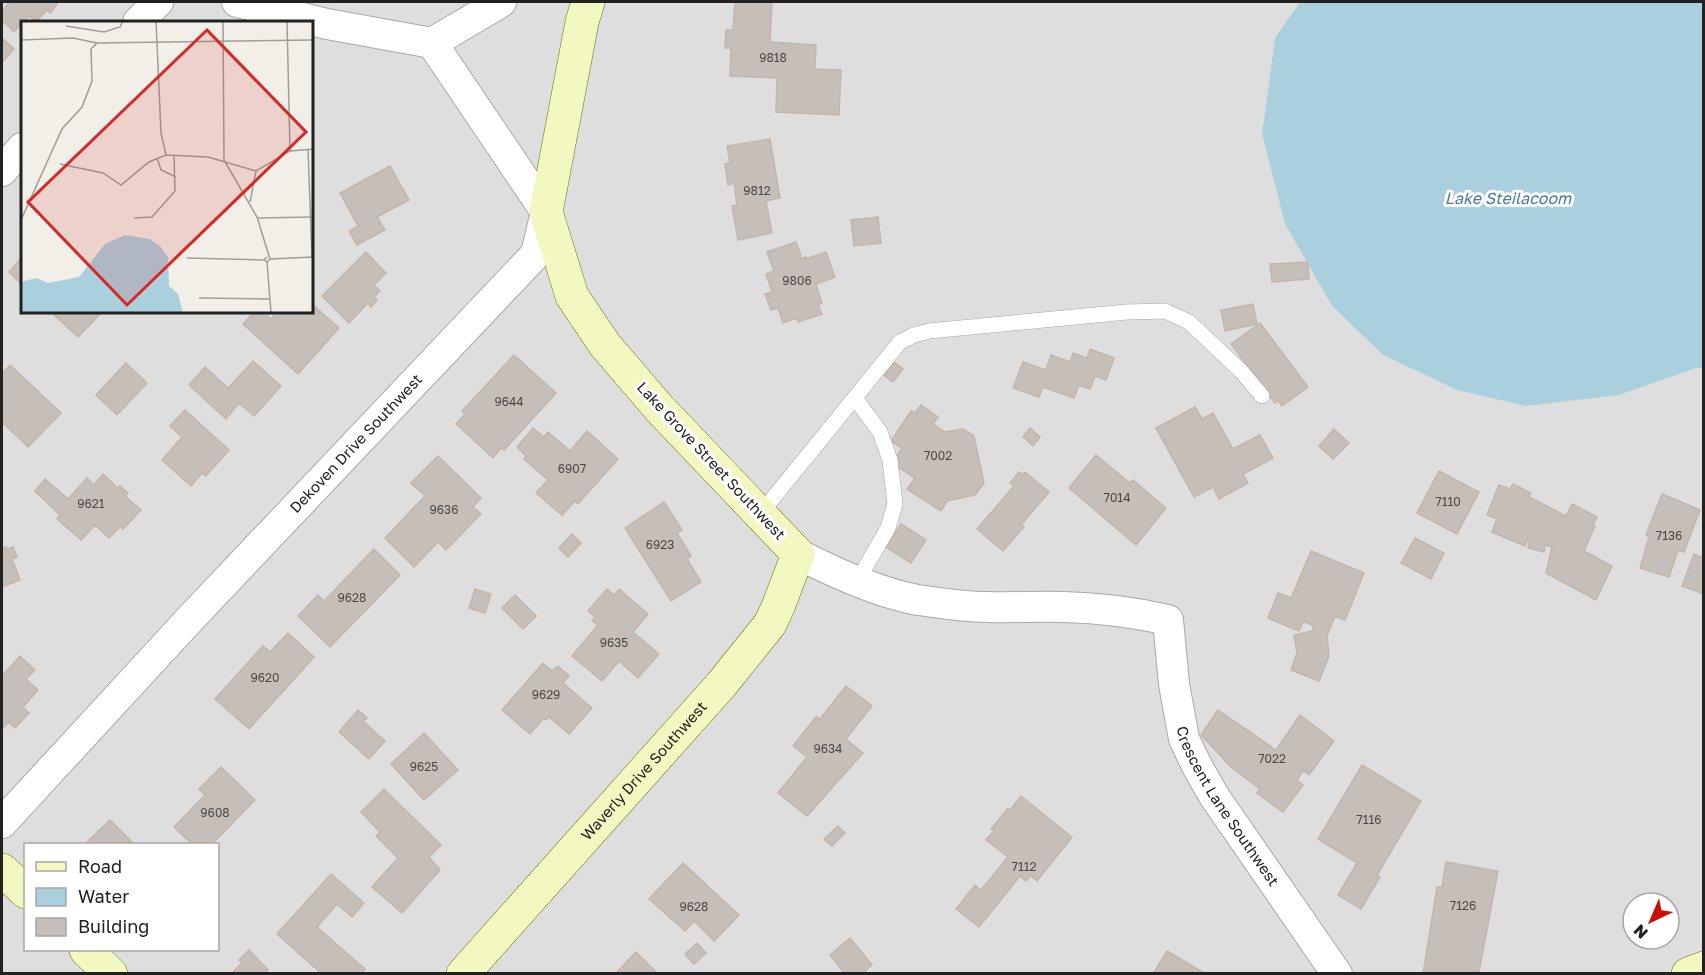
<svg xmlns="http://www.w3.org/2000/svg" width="1705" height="975" viewBox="0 0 1705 975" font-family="'Golos Text',sans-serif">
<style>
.residential{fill:#dfdede;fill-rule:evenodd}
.water{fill:#abd0dd}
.building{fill:#c6beb8;stroke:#c3b6ab;stroke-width:1.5}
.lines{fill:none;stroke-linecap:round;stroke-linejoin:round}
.lane-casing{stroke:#a8a8a8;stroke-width:16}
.street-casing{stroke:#a8a8a8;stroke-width:32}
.secondary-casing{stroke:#677809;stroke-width:34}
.lane{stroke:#fff;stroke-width:15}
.street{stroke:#fff;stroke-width:30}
.secondary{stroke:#f3f8c0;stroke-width:33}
.labels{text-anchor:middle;stroke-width:6;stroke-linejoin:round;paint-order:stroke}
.number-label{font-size:12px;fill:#4a4847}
.street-label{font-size:15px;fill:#212121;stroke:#fff}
.water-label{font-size:16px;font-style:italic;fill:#4c77a7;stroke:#fff}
.inset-road{fill:none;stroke:#9e9d98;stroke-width:1.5}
.view{fill:#d62828;fill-opacity:0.15;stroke:#d62828;stroke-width:3}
.inset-edge{fill:none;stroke:#212121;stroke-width:3}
</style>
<rect width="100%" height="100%" fill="#f1efe8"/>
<path class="residential" d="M 2,2 L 1300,2 L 1275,38 L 1262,134 L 1285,224 L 1332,306 L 1383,355 L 1457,390 L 1703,368 L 1703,973 L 2,974 ZM 22,22 L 312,22 L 312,312 L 22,312 ZM 26,844 L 218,844 L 218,950 L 26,950 ZM 1633,903 L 1669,903 L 1669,939 L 1633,939 Z"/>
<path class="water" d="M 1300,2 L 1703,2 L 1703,368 L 1696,368 L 1619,395 L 1526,406 L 1457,390 L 1383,355 L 1332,306 L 1285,224 L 1262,134 L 1275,38 Z"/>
<path class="building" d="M 10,2 L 55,2 L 57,4 L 50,13 L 47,10 L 36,22 L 29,16 L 14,32 L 2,20 L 2,11 Z
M 735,2 L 772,2 L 770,42 L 816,45 L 815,69 L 841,70 L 839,115 L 776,112 L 777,78 L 730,76 L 731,48 L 725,48 L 726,30 L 733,30 Z
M 2,38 L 14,49 L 2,62 Z
M 770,139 L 780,198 L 766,201 L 772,233 L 738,240 L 732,206 L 737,205 L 734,183 L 728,185 L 725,164 L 730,163 L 727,146 Z
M 390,166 L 409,200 L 377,217 L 385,230 L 357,245 L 349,231 L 358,226 L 340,193 Z
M 878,217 L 881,243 L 854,246 L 851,220 Z
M 796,242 L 802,259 L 806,257 L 806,259 L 826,252 L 835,277 L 816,284 L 822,303 L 818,305 L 822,314 L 798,322 L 797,318 L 783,323 L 778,308 L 771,310 L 765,294 L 772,292 L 766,274 L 774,271 L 767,252 Z
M 366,252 L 386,273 L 374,285 L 380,291 L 374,297 L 377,300 L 371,307 L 368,303 L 349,323 L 322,296 Z
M 22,257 L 22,285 L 9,272 Z
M 1308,262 L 1309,279 L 1272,282 L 1270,264 Z
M 312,304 L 339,328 L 298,374 L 243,324 L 254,312 L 263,312 L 271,319 L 277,312 L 312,312 Z
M 1253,304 L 1257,324 L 1225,331 L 1221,310 Z
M 51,312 L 102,312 L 78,337 Z
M 1260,323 L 1308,387 L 1282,406 L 1278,401 L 1275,403 L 1231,344 Z
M 1090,349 L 1114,358 L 1106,380 L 1095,376 L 1090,389 L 1079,385 L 1074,398 L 1043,387 L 1039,397 L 1013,388 L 1023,362 L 1046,370 L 1051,355 L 1070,362 L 1073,353 L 1087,358 Z
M 514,355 L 556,393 L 504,450 L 502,447 L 493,458 L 456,424 L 465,414 L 462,411 Z
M 253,361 L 281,386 L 254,416 L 239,403 L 226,419 L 189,385 L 205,367 L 228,388 Z
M 894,362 L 903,369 L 893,382 L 884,375 Z
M 126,363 L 147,383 L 117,415 L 96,395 Z
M 10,365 L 61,413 L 28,447 L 2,422 L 2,374 Z
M 921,405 L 938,417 L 933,424 L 945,432 L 963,429 L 974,436 L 984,483 L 975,495 L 947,501 L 941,511 L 907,489 L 915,478 L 892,463 L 902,448 L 891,441 L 911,411 L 915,413 Z
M 1195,407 L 1202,419 L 1213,413 L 1233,449 L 1260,435 L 1273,458 L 1243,474 L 1248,483 L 1219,499 L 1213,487 L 1194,497 L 1156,428 Z
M 185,410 L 229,450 L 206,476 L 202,473 L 191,486 L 162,460 L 182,437 L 170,426 Z
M 533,428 L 544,437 L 548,432 L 570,451 L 587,431 L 618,459 L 578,504 L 575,501 L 562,515 L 536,493 L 548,480 L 524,459 L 526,456 L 517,447 Z
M 1030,428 L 1040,437 L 1033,446 L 1023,437 Z
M 1334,429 L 1349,443 L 1333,459 L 1319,446 Z
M 1096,455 L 1130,483 L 1133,480 L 1166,508 L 1136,545 L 1069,488 Z
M 438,456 L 481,498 L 473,507 L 481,514 L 446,550 L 438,542 L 414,567 L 385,538 L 425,496 L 411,483 Z
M 1439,471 L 1479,492 L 1457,534 L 1417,513 Z
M 1019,472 L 1023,475 L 1025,472 L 1049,492 L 1021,525 L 1024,527 L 1003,551 L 977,529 L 1014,486 L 1010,483 Z
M 103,474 L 118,488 L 120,486 L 128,493 L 125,496 L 141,510 L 123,529 L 120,527 L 109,538 L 95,525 L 81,540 L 57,519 L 60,515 L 35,491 L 45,479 L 68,499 L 87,478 L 94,485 Z
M 1513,484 L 1531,493 L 1529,497 L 1566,516 L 1572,504 L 1597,517 L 1593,525 L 1595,526 L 1584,551 L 1612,566 L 1596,600 L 1546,573 L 1552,547 L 1545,545 L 1544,552 L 1528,548 L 1530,538 L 1528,538 L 1525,546 L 1492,532 L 1497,519 L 1487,515 L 1499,485 L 1510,489 Z
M 1662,494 L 1700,510 L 1684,552 L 1678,550 L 1669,577 L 1640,568 L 1649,537 L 1646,535 Z
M 664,502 L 682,530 L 677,533 L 691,556 L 687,559 L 701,582 L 671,601 L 625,528 Z
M 901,524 L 926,540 L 911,563 L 886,547 Z
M 572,534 L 581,543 L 568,557 L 559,548 Z
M 1415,538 L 1444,553 L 1431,579 L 1401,563 Z
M 6,547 L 7,549 L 13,547 L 17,557 L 12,559 L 20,580 L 2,587 L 2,549 Z
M 374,549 L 400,575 L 330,647 L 298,616 L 318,595 L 324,601 Z
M 1311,551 L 1364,573 L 1345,620 L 1335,616 L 1327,636 L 1329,656 L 1319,681 L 1291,670 L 1297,653 L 1294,635 L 1312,631 L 1314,626 L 1303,621 L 1299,631 L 1268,618 L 1278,593 L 1291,598 Z
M 1694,554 L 1704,558 L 1704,594 L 1682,586 Z
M 475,589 L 491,594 L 485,613 L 469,608 Z
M 607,589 L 614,595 L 619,589 L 648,614 L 633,632 L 659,654 L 638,678 L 619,661 L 602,681 L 572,656 L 598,625 L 592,621 L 595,617 L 588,611 Z
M 515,595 L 536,616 L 523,629 L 502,608 Z
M 288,633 L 314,657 L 249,729 L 215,699 L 263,646 L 270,652 Z
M 20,656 L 35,670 L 26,679 L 38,690 L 23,707 L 29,713 L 15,728 L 9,722 L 2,729 L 2,676 Z
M 543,663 L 552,671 L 558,666 L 569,676 L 563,683 L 592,708 L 569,734 L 549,717 L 546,720 L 543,719 L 530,734 L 502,710 Z
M 846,686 L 872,706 L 846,739 L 863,753 L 807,816 L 778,793 L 807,757 L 793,746 L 816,717 L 820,719 Z
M 358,710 L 367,718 L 363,721 L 385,741 L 369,759 L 339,732 Z
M 1218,710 L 1276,750 L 1300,715 L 1334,741 L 1309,775 L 1303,770 L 1297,780 L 1303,785 L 1283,812 L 1257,793 L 1260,789 L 1231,767 L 1201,735 Z
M 424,733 L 458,770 L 424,800 L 391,764 Z
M 1362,765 L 1421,801 L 1377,875 L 1380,877 L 1361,909 L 1338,895 L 1357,863 L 1318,839 Z
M 221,767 L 255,800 L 212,844 L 192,844 L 174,827 L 205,795 L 199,789 Z
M 384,789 L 441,845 L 429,857 L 440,870 L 402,913 L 372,887 L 398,858 L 376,836 L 380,832 L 361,812 Z
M 1021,796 L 1072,837 L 1037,881 L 1031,876 L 1026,881 L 1020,876 L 979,927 L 956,909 L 975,885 L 981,890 L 1008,857 L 986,840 L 994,831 L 991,829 L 1008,808 L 1010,810 Z
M 110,820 L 134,844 L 85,844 Z
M 838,826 L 845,833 L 832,846 L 824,839 Z
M 1446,862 L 1498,871 L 1479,972 L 1474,971 L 1474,974 L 1423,974 L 1437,887 L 1442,887 Z
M 683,863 L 739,915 L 714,941 L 694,921 L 685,931 L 649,899 Z
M 331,874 L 364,903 L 352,917 L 337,904 L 317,927 L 365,969 L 361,974 L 322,974 L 277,934 Z
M 850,938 L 872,965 L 862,974 L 845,974 L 830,955 Z
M 697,943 L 706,953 L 694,964 L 685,954 Z
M 249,950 L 268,970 L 265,974 L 231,974 L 242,963 L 239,960 Z
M 1167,951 L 1204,973 L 1203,974 L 1153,974 Z
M 636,952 L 658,974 L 615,974 Z"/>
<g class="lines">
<defs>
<path id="lane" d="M 855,398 L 880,432 L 890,460 L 895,504 L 888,528 L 858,580
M 760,514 L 900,342 L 914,335 L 929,331 L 1127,312 L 1165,311 L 1189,322 L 1241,371 L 1262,396"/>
<g id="street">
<path d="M 138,22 L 158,2"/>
<path d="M 432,43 L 501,2"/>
<path d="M 2,171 L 22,148"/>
<path id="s1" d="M 798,554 C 833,572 879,593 918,600 C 940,603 964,607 986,607 C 1012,608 1038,606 1064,607 C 1099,608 1133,612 1168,620 L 1174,684 L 1184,739 L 1197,766 L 1214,796 L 1337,974"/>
<path id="s2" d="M 2,823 L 190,619 L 536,254 L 546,212 L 432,43 L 327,24 L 237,2"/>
</g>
<g id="secondary">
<path d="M 2,870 L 26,892"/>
<path d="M 86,950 L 111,974"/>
<path id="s3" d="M 463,974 L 721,685 L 770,624 L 778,607 L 798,554 L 659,408 L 605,345 L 572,296 L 546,212 L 582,22 L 588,2"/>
<path d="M 1688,974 L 1704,968"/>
</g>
</defs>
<use href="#lane" class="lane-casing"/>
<use href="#street" class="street-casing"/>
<use href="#secondary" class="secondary-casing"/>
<use href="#lane" class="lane"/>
<use href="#street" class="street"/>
<use href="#secondary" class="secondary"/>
</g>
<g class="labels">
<g class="number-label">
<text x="773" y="62">9818</text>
<text x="757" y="195">9812</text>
<text x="797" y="285">9806</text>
<text x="509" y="406">9644</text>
<text x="938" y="460">7002</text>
<text x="572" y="473">6907</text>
<text x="1117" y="502">7014</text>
<text x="1448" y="506">7110</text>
<text x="91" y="508">9621</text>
<text x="444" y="514">9636</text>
<text x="1669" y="540">7136</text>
<text x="660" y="549">6923</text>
<text x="352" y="602">9628</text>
<text x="614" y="647">9635</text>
<text x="265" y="682">9620</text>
<text x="546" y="699">9629</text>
<text x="828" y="753">9634</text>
<text x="1272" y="763">7022</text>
<text x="424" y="771">9625</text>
<text x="215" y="817">9608</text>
<text x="1369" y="824">7116</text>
<text x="1024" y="871">7112</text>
<text x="1463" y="910">7126</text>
<text x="694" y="911">9628</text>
</g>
<g class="street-label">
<text dy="5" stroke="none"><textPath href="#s2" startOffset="519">Dekoven Drive Southwest</textPath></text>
<text transform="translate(711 461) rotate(47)" y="5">Lake Grove Street Southwest</text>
<text dy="5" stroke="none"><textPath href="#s3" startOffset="272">Waverly Drive Southwest</textPath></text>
<text dy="5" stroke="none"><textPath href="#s1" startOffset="580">Crescent Lane Southwest</textPath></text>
</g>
<g class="water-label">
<text x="1508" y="204">Lake Steilacoom</text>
</g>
</g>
<g transform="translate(21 21)">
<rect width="292" height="292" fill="#f1efe8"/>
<path d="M 104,214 L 128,218 L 139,225 L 147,236 L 148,265 L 157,273 L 162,292 L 0,292 L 0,261 L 15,257 L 27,262 L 58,256 L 84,223 Z" fill="#abd0dd"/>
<path class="inset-road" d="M 135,0 L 140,112 L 145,134M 202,0 L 203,139 L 236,196 L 249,238 L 246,241 L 243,239 L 246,236M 266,0 L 269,130M 45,5 L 83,11 L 99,6 L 102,0M 0,19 L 52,17 L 76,22M 76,22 L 293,19M 287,128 L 291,236M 136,137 L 140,149 L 155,156M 39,143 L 82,152 L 100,164 L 128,141 L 145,134 L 187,136 L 235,150 L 269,130 L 293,128M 229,181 L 235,150M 113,197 L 131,196 L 154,170 L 153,134M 236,197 L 291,196M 0,199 L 41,108 L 61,86 L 71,60 L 70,28 L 76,22M 166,237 L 243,239M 249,238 L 292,236M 246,241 L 250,292M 178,277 L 249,278"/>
<path class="view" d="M 186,9 L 285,111 L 106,284 L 7,181 Z"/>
<rect width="292" height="292" class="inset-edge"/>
</g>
<rect width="1705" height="975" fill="none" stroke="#212121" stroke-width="6"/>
<rect x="24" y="843" width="195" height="108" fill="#ffffff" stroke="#a6a6a6" stroke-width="1.5"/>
<rect x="36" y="862" width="30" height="9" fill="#f3f8c0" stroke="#a6a6a6" stroke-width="1.5"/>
<text x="78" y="873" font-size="18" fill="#212121">Road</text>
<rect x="36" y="888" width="30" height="18" fill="#abd0dd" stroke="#a6a6a6" stroke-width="1.5"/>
<text x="78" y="903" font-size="18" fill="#212121">Water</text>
<rect x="36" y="918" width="30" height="18" fill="#c6beb8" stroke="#a6a6a6" stroke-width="1.5"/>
<text x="78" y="933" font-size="18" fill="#212121">Building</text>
<g transform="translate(1651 921) rotate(224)"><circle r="28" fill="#ffffff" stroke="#a6a6a6" stroke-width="1.5"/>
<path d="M0-4.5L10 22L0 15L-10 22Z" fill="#cc0e07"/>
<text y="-9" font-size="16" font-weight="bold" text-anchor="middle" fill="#212121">N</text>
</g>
</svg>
